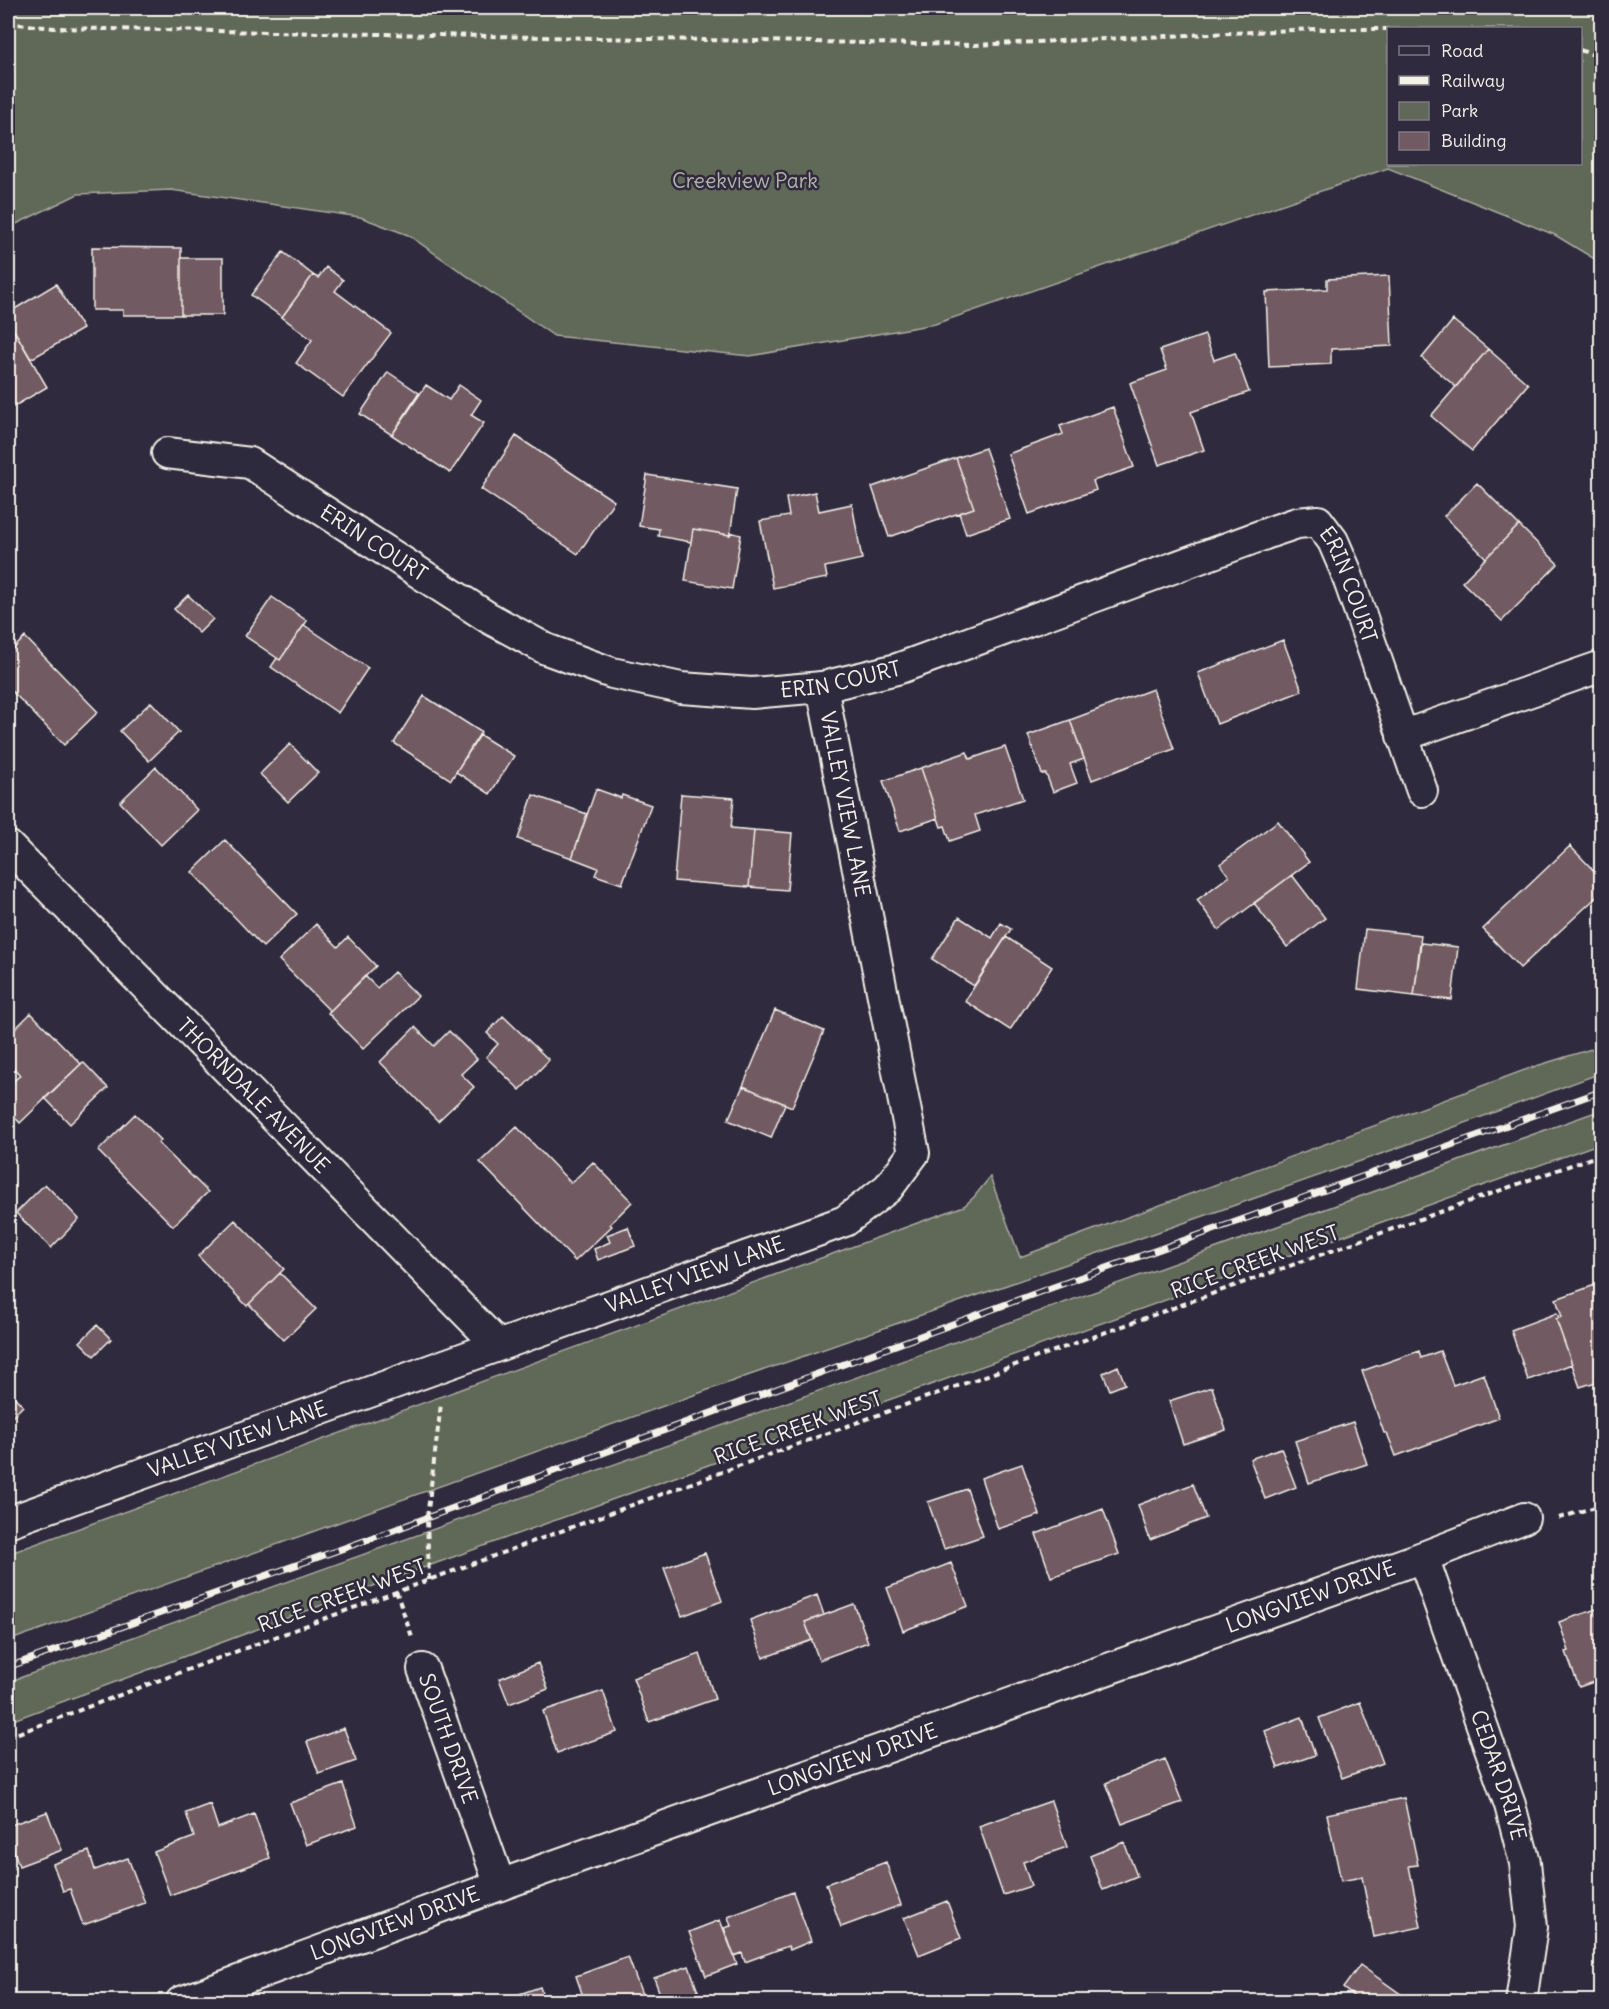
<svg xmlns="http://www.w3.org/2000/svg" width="1609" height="2009" viewBox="0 0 1609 2009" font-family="Delius,sans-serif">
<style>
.green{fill:#616759;stroke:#aaaca0;stroke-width:1.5;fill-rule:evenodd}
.building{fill:#725a63;stroke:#f4f1e8;stroke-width:1.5}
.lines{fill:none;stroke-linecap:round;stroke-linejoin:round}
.street-casing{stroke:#f4f1e8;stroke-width:34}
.path{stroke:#f4f1e8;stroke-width:4;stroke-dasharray:6 4.5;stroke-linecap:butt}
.street{stroke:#2f2a3d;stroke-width:30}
.rail-casing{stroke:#f4f1e8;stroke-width:7}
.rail{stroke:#2f2a3d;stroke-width:4.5;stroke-dasharray:14;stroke-linecap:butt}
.labels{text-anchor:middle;stroke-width:5;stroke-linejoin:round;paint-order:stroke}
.park-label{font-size:21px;fill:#b2b3a8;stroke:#2f2a3d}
.street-label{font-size:21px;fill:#f4f1e8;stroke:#2f2a3d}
</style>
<rect width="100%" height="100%" fill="#2f2a3d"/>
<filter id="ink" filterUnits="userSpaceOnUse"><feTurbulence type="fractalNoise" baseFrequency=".0167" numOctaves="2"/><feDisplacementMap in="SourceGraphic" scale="12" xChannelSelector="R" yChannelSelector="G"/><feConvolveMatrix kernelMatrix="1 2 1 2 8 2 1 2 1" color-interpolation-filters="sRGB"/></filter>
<g filter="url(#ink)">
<path class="green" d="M 8,8 L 1601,8 L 1601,263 L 1555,235 L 1388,168 L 935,324 L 750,356 L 554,336 L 408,235 L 360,217 L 171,190 L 78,194 L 8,228 ZM 1388,28 L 1580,28 L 1580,164 L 1388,164 Z
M 1601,1046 L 1601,1073 L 1392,1150 L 747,1376 L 8,1641 L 8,1554 L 964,1206 L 974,1197 L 990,1177 L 1020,1257 L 1533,1067 Z
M 1601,1110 L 1601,1143 L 395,1578 L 8,1722 L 8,1682 Z"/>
<path class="building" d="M 92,247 L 181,248 L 181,315 L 123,315 L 123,310 L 92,310 Z
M 283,252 L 313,275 L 282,317 L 251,295 Z
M 181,258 L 223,258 L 223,315 L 181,315 Z
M 326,267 L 343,280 L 335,291 L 391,333 L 343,397 L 296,363 L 312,340 L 282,317 L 313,275 L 318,278 Z
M 1389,276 L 1392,346 L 1331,349 L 1331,364 L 1269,367 L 1266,292 L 1327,289 L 1327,279 Z
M 56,284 L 83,329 L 31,359 L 8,320 L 8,313 Z
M 8,320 L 47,387 L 8,410 Z
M 1453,320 L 1488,349 L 1456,387 L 1422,358 Z
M 1205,335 L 1214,360 L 1235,353 L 1249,392 L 1191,412 L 1204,450 L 1159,465 L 1130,383 L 1167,370 L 1160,350 Z
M 1488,349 L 1528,384 L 1472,451 L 1431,416 Z
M 388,372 L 419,393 L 392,435 L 360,414 Z
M 426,385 L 449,400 L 459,385 L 481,400 L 471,415 L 484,423 L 450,473 L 392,435 Z
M 1113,407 L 1134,467 L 1093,481 L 1096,490 L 1029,514 L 1008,454 L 1063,434 L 1060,426 Z
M 516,436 L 614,501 L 578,554 L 481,489 Z
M 985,448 L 1010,519 L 966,534 L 959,513 L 974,508 L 956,458 Z
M 956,458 L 974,508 L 889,537 L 872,487 Z
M 647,475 L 737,489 L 730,535 L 693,529 L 691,542 L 658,536 L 659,529 L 639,526 Z
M 1477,483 L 1519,525 L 1486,558 L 1444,516 Z
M 815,492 L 819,511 L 852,504 L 862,559 L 825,567 L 827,578 L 773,588 L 760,521 L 789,516 L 786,498 Z
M 1519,525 L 1558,564 L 1502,621 L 1462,582 Z
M 693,529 L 730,535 L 730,532 L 741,535 L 732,589 L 685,581 Z
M 188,595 L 213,619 L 199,633 L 174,609 Z
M 272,597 L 307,621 L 280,660 L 245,636 Z
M 304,625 L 368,668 L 338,713 L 271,667 L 277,658 L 280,660 Z
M 25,637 L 98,712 L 64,745 L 8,687 L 8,654 Z
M 1283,640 L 1302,691 L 1217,724 L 1198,673 Z
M 1153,689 L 1174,749 L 1092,780 L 1070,720 Z
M 424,696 L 481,732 L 451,780 L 394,743 Z
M 151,702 L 179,732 L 149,761 L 120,731 Z
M 1070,720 L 1084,759 L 1070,764 L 1077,783 L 1053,792 L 1046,774 L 1042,774 L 1028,735 Z
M 480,735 L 514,756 L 490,794 L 456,772 Z
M 290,744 L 318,773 L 288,802 L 260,774 Z
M 1005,747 L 1023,799 L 975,815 L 980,831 L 950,841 L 945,826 L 941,827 L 921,768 L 967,752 L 970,759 Z
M 156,767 L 197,810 L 161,845 L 120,802 Z
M 921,768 L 938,818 L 900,831 L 883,781 Z
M 596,789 L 621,798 L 622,795 L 651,805 L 622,884 L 595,875 L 598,868 L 572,858 Z
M 681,794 L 734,798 L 731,828 L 754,830 L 749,887 L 674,881 Z
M 533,795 L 587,814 L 572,858 L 518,839 Z
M 1278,821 L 1309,862 L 1219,930 L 1197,900 L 1229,876 L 1220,864 Z
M 754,830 L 792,833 L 787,890 L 749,887 Z
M 225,840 L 297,914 L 263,947 L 192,872 Z
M 1570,846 L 1602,879 L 1602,892 L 1520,968 L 1483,929 Z
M 1292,875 L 1325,918 L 1287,947 L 1254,903 Z
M 959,917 L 992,938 L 1001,923 L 1011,929 L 974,986 L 932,959 Z
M 316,924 L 338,947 L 348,937 L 376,966 L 330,1011 L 279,960 Z
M 1365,929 L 1421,935 L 1414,996 L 1358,989 Z
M 1006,937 L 1052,967 L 1010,1030 L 965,1001 Z
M 1421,943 L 1458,947 L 1452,1000 L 1414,996 Z
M 394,972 L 418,996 L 363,1049 L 328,1013 L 365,976 L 377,988 Z
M 775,1010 L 824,1031 L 792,1107 L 743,1086 Z
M 31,1013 L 81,1064 L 20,1123 L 8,1110 L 8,1087 L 20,1075 L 8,1062 L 8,1036 Z
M 503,1016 L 549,1060 L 520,1090 L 486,1057 L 498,1044 L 487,1033 Z
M 415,1027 L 434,1046 L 449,1031 L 477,1059 L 461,1074 L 474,1087 L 438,1121 L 380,1062 Z
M 83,1062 L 108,1088 L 70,1124 L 45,1098 Z
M 743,1086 L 785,1104 L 771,1138 L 728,1120 Z
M 135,1114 L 161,1140 L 158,1143 L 208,1192 L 173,1226 L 98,1151 Z
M 517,1127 L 571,1183 L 593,1162 L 632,1202 L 610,1224 L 612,1226 L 575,1261 L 480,1162 Z
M 45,1184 L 79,1219 L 51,1248 L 16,1213 Z
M 235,1220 L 284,1269 L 247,1306 L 198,1256 Z
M 628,1227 L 635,1246 L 598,1260 L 594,1249 L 610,1242 L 607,1235 Z
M 280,1273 L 316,1309 L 284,1340 L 249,1304 Z
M 1595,1285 L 1602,1303 L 1602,1380 L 1580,1387 L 1556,1319 L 1562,1317 L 1556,1299 Z
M 1557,1313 L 1559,1318 L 1556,1319 L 1572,1364 L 1528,1380 L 1511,1330 Z
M 97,1325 L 111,1339 L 94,1356 L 80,1342 Z
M 1419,1351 L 1421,1358 L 1440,1351 L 1453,1385 L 1484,1374 L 1499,1418 L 1396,1456 L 1387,1433 L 1384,1433 L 1362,1371 Z
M 1118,1366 L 1125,1384 L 1110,1390 L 1103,1373 Z
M 1212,1387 L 1226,1430 L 1183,1444 L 1169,1401 Z
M 8,1390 L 23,1406 L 8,1421 Z
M 1353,1422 L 1367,1464 L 1309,1483 L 1295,1441 Z
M 1281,1448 L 1296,1487 L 1265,1499 L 1250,1459 Z
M 1022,1464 L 1040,1515 L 998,1529 L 981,1478 Z
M 1193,1484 L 1206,1518 L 1150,1540 L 1138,1505 Z
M 967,1489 L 983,1536 L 944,1549 L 928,1502 Z
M 1103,1509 L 1119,1554 L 1051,1577 L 1036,1534 Z
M 705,1553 L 722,1601 L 682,1616 L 664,1568 Z
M 951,1563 L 968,1606 L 903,1631 L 887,1588 Z
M 817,1595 L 824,1615 L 805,1622 L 812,1640 L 763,1658 L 750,1620 Z
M 854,1604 L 868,1642 L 819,1660 L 805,1622 Z
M 1602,1607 L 1602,1679 L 1579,1687 L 1566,1652 L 1569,1651 L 1559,1622 Z
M 700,1654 L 715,1699 L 649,1722 L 633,1678 Z
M 538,1663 L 548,1689 L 509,1704 L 499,1679 Z
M 603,1691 L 617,1732 L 557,1753 L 543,1711 Z
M 1360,1702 L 1383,1763 L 1342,1778 L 1319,1718 Z
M 1302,1717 L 1315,1755 L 1278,1768 L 1265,1731 Z
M 344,1728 L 356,1761 L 319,1774 L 307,1742 Z
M 1165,1759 L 1182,1802 L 1122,1824 L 1106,1783 Z
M 343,1784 L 357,1826 L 306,1845 L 290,1803 Z
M 1404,1798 L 1418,1865 L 1409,1866 L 1421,1927 L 1374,1937 L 1362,1877 L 1341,1881 L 1327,1814 Z
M 1051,1801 L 1067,1847 L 1023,1862 L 1031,1886 L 1003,1895 L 979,1826 Z
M 210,1804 L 218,1828 L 254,1814 L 270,1858 L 170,1895 L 154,1852 L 194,1837 L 186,1813 Z
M 47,1812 L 62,1850 L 19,1866 L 8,1834 L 8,1826 Z
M 1124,1842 L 1137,1876 L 1103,1890 L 1090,1856 Z
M 89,1851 L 95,1870 L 128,1858 L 145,1903 L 83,1925 L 70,1889 L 63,1891 L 53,1864 Z
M 886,1862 L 901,1905 L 841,1927 L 826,1884 Z
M 793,1892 L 811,1941 L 790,1950 L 788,1946 L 745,1962 L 742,1953 L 734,1956 L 724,1928 L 731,1926 L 728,1917 Z
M 947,1901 L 961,1938 L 919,1955 L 904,1918 Z
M 720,1920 L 737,1964 L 706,1976 L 689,1932 Z
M 628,1957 L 643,1997 L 632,2002 L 585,2002 L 576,1976 Z
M 1360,1965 L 1402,1995 L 1397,2002 L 1361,2002 L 1343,1988 Z
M 689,1966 L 702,2002 L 663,2002 L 654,1978 Z
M 540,1987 L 545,2002 L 496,2002 Z"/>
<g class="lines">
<defs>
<g id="street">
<path id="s1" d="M 167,453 L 250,463 L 489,618 L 546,649 L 612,673 L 681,688 L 752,693 L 822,687 L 897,669 L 1276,530 L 1297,523 L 1318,521 L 1333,541 L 1345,569 L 1422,791"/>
<path d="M 1402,736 L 1602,666"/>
<path id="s2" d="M 8,846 L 498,1345"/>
<path id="s3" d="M 8,1522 L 845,1221 L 888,1188 L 914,1153 L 822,687"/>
<path id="s4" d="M 1423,1557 L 1510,1805 L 1525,1863 L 1532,1927 L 1521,2002"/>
<path id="s5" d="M 423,1669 L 500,1885"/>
<path id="s6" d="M 181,2002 L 500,1885 L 1423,1557 L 1524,1518"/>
</g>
</defs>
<use href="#street" class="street-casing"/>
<path class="path" d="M 8,23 L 54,28 L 975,45 L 1316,29 L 1388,29
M 1580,50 L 1602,58
M 1559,1518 L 1602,1505
M 429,1580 L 427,1518 L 441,1404
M 396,1591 L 412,1637
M 8,1737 C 537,1538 1069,1344 1602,1154"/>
<use href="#street" class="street"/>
<defs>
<path id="rail" d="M 8,1667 L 364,1541 L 1034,1294 L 1602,1091"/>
</defs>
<use href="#rail" class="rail-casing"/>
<use href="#rail" class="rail"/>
</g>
</g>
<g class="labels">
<g class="park-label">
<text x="745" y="188">Creekview Park</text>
</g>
<g class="street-label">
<text dy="7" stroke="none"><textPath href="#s1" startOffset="231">ERIN COURT</textPath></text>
<text dy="7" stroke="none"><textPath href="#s1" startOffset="1311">ERIN COURT</textPath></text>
<text dy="7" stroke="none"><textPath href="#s1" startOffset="735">ERIN COURT</textPath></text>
<text transform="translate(845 804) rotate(79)" y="7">VALLEY VIEW LANE</text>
<text dy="7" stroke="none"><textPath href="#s2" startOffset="350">THORNDALE AVENUE</textPath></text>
<text transform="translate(1255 1262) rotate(-20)" y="7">RICE CREEK WEST</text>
<text dy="7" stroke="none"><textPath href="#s3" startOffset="730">VALLEY VIEW LANE</textPath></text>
<text transform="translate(798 1428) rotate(-20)" y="7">RICE CREEK WEST</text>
<text dy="7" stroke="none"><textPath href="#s3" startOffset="244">VALLEY VIEW LANE</textPath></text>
<text transform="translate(342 1596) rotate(-20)" y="7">RICE CREEK WEST</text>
<text dy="7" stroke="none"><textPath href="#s6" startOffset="1200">LONGVIEW DRIVE</textPath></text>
<text dy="7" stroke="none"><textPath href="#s5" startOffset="74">SOUTH DRIVE</textPath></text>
<text dy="7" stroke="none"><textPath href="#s6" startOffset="714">LONGVIEW DRIVE</textPath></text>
<text dy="7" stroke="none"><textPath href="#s4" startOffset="231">CEDAR DRIVE</textPath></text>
<text dy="7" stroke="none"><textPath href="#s6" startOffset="228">LONGVIEW DRIVE</textPath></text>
</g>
</g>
<rect width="1609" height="2009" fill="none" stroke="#2f2a3d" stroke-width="30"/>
<rect x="15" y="15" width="1579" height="1979" fill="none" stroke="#f4f1e8" stroke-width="2" filter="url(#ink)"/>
<rect x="1387" y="27" width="195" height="138" fill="#2f2a3d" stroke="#7e7a81" stroke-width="1.5"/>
<rect x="1399" y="46" width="30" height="9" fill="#2f2a3d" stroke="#7e7a81" stroke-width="1.5"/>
<text x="1441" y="57" font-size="18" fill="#f4f1e8">Road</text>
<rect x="1399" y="76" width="30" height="9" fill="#f4f1e8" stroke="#7e7a81" stroke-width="1.5"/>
<text x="1441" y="87" font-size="18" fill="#f4f1e8">Railway</text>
<rect x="1399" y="102" width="30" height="18" fill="#616759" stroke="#7e7a81" stroke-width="1.5"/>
<text x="1441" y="117" font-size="18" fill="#f4f1e8">Park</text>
<rect x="1399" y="132" width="30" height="18" fill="#725a63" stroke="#7e7a81" stroke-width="1.5"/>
<text x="1441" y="147" font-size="18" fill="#f4f1e8">Building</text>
</svg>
